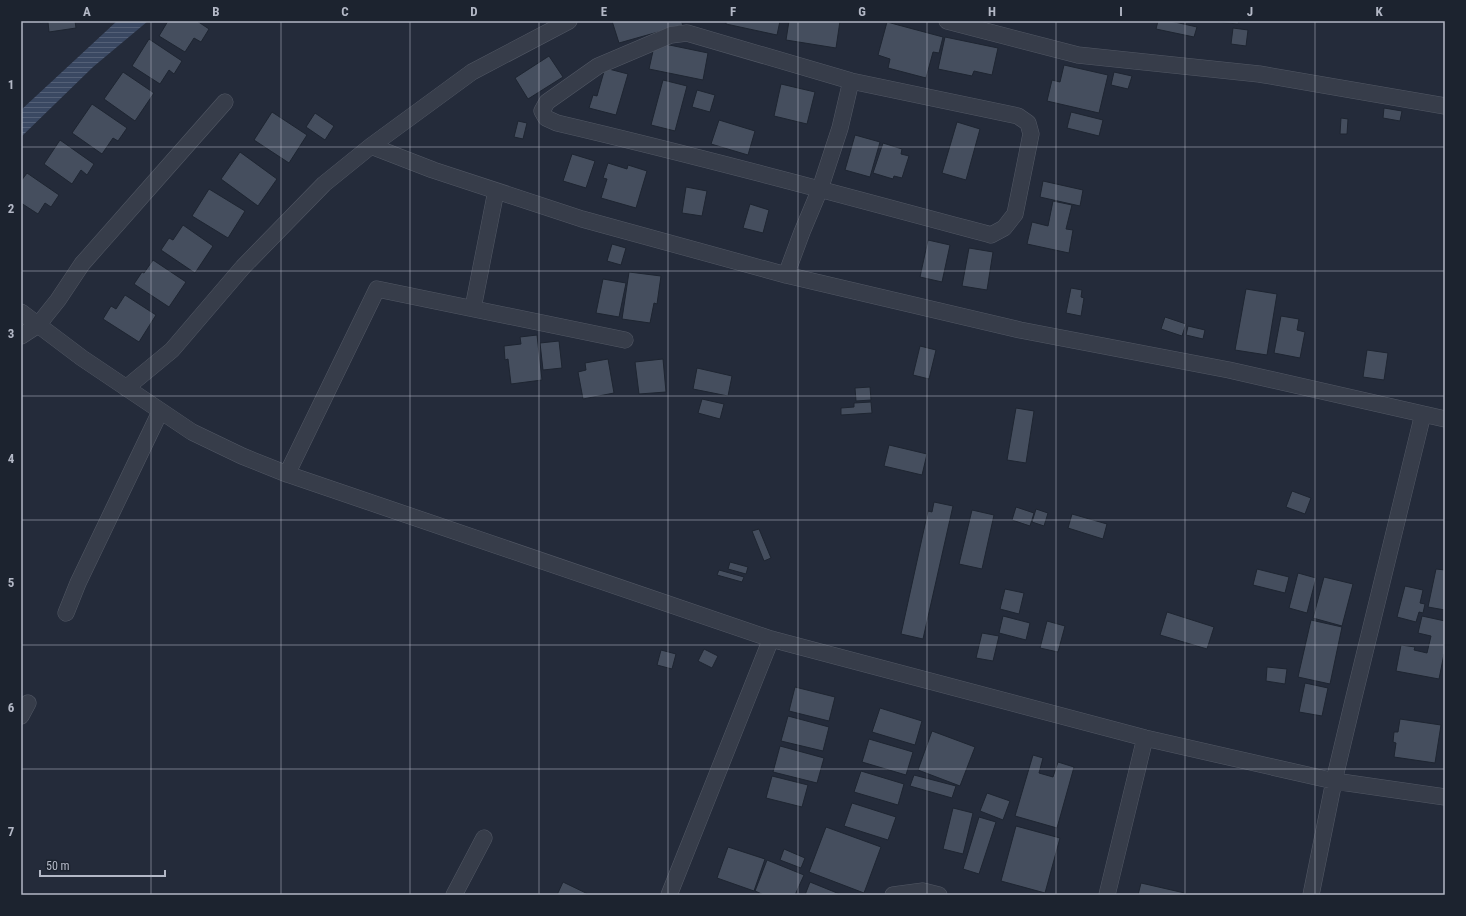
<svg xmlns="http://www.w3.org/2000/svg" width="1466" height="916" viewBox="0 0 1466 916" font-family="'Roboto Condensed',sans-serif">
<style>
.water{fill:url(#water-rules)}
.building{fill:#454e5e;stroke:#1e2531}
.lines{fill:none;stroke-linecap:round;stroke-linejoin:round}
.minor-casing{stroke:#525865;stroke-width:17}
.minor{stroke:#373d4a;stroke-width:16}
.grid{fill:none;stroke:#b3b8c6;stroke-width:1;stroke-opacity:0.55}
.neatline{fill:none;stroke:#b3b8c6;stroke-width:1.5}
.grid-label{font-size:13px;text-anchor:middle;font-weight:bold;fill:#b3b8c6}
</style>
<defs>
<pattern id="water-rules" width="6" height="5" patternUnits="userSpaceOnUse"><rect width="6" height="5" fill="#3a4862"/><path d="M0 2.5h6" fill="none" stroke="#546077"/></pattern>
</defs>
<rect width="100%" height="100%" fill="#242b3a"/>
<path class="water" d="M 117,21 L 148,21 L 93,67 L 21,137 L 21,110 Z"/>
<path class="building" d="M 40,21 L 75,21 L 76,28 L 49,32 L 48,22 L 40,23 Z
M 168,21 L 197,21 L 209,29 L 201,42 L 194,38 L 185,52 L 159,36 Z
M 612,21 L 681,21 L 683,25 L 619,43 Z
M 726,21 L 780,21 L 777,35 L 726,24 Z
M 789,21 L 840,21 L 836,48 L 786,40 Z
M 1158,21 L 1170,21 L 1197,27 L 1194,37 L 1156,29 Z
M 1208,21 L 1239,21 L 1238,24 Z
M 887,22 L 943,37 L 939,53 L 933,52 L 926,78 L 888,68 L 890,59 L 878,55 Z
M 1233,28 L 1248,30 L 1246,46 L 1231,44 Z
M 945,37 L 998,48 L 992,75 L 974,71 L 972,76 L 938,69 Z
M 149,39 L 182,61 L 174,74 L 169,70 L 160,84 L 132,66 Z
M 655,42 L 708,53 L 703,80 L 649,69 Z
M 549,56 L 563,77 L 528,99 L 515,78 Z
M 1064,65 L 1108,75 L 1099,113 L 1047,101 L 1052,80 L 1060,82 Z
M 605,68 L 628,74 L 616,115 L 589,108 L 593,95 L 597,96 Z
M 123,72 L 154,93 L 135,121 L 104,99 Z
M 1114,72 L 1132,76 L 1128,89 L 1111,85 Z
M 663,80 L 687,86 L 675,131 L 651,125 Z
M 781,84 L 815,92 L 807,124 L 774,116 Z
M 697,90 L 715,95 L 710,112 L 692,107 Z
M 92,104 L 127,128 L 118,141 L 113,138 L 102,154 L 72,133 Z
M 1384,108 L 1402,111 L 1400,121 L 1383,118 Z
M 272,112 L 307,135 L 289,163 L 254,140 Z
M 1071,112 L 1103,120 L 1099,136 L 1067,128 Z
M 315,113 L 334,126 L 325,140 L 306,127 Z
M 1341,118 L 1348,119 L 1347,134 L 1340,134 Z
M 719,120 L 755,131 L 748,155 L 711,144 Z
M 518,121 L 527,123 L 523,139 L 514,137 Z
M 957,122 L 980,129 L 966,180 L 942,173 Z
M 855,135 L 880,142 L 870,177 L 845,170 Z
M 60,140 L 94,164 L 87,175 L 81,170 L 72,184 L 44,164 Z
M 883,143 L 902,149 L 901,154 L 909,156 L 902,178 L 894,176 L 893,179 L 873,173 Z
M 240,152 L 277,179 L 258,206 L 221,179 Z
M 572,154 L 595,161 L 586,188 L 563,181 Z
M 608,163 L 627,169 L 628,165 L 647,171 L 636,208 L 601,198 L 607,179 L 603,178 Z
M 27,173 L 59,195 L 51,207 L 45,203 L 38,214 L 21,203 L 21,181 Z
M 1043,181 L 1083,190 L 1080,206 L 1040,197 Z
M 686,187 L 707,191 L 702,216 L 682,213 Z
M 209,189 L 245,211 L 228,238 L 192,216 Z
M 1053,201 L 1072,205 L 1066,229 L 1073,230 L 1069,253 L 1027,244 L 1032,222 L 1048,226 Z
M 750,204 L 769,210 L 763,233 L 743,228 Z
M 183,225 L 213,246 L 195,273 L 161,250 L 169,238 L 173,240 Z
M 928,240 L 950,245 L 942,282 L 920,277 Z
M 612,244 L 626,248 L 621,265 L 607,261 Z
M 969,248 L 993,252 L 987,290 L 962,286 Z
M 153,260 L 186,282 L 169,307 L 134,284 L 142,272 L 144,273 Z
M 629,272 L 661,276 L 657,304 L 654,303 L 650,323 L 622,319 Z
M 603,279 L 626,283 L 619,317 L 596,313 Z
M 1071,288 L 1082,290 L 1081,297 L 1084,298 L 1081,316 L 1066,313 Z
M 1246,289 L 1277,294 L 1267,355 L 1235,350 Z
M 125,295 L 156,315 L 139,342 L 103,319 L 111,306 L 116,309 Z
M 1281,316 L 1299,319 L 1297,330 L 1305,332 L 1300,358 L 1274,353 Z
M 1165,317 L 1186,324 L 1182,336 L 1161,329 Z
M 1188,326 L 1205,330 L 1203,339 L 1186,335 Z
M 537,335 L 542,380 L 511,384 L 508,359 L 505,360 L 504,346 L 521,344 L 520,337 Z
M 559,341 L 562,368 L 543,370 L 540,343 Z
M 920,346 L 936,350 L 929,379 L 913,375 Z
M 1367,350 L 1388,353 L 1384,380 L 1363,377 Z
M 608,359 L 614,393 L 583,399 L 578,372 L 586,370 L 585,363 Z
M 663,359 L 666,392 L 639,394 L 635,362 Z
M 697,368 L 732,376 L 728,396 L 693,389 Z
M 870,387 L 871,400 L 856,401 L 855,388 Z
M 702,399 L 724,404 L 720,419 L 698,413 Z
M 871,402 L 872,413 L 841,415 L 841,408 L 854,407 L 854,403 Z
M 1016,408 L 1034,411 L 1026,463 L 1007,460 Z
M 889,445 L 927,454 L 922,475 L 884,466 Z
M 1292,491 L 1311,498 L 1305,514 L 1286,507 Z
M 934,502 L 953,506 L 923,639 L 901,634 L 928,511 L 932,512 Z
M 1016,507 L 1034,513 L 1030,526 L 1012,520 Z
M 1036,509 L 1048,513 L 1044,526 L 1032,522 Z
M 972,510 L 994,515 L 982,569 L 959,564 Z
M 1072,514 L 1107,524 L 1103,539 L 1068,528 Z
M 759,529 L 771,558 L 764,561 L 752,531 Z
M 730,562 L 748,567 L 746,574 L 728,569 Z
M 1257,569 L 1289,577 L 1285,593 L 1253,585 Z
M 1436,569 L 1445,570 L 1445,610 L 1428,607 Z
M 719,570 L 744,577 L 742,582 L 717,575 Z
M 1298,573 L 1316,578 L 1307,613 L 1289,608 Z
M 1324,577 L 1353,584 L 1342,626 L 1313,618 Z
M 1405,586 L 1423,590 L 1420,603 L 1425,604 L 1423,613 L 1419,612 L 1416,622 L 1397,617 Z
M 1005,589 L 1024,593 L 1019,614 L 1000,609 Z
M 1167,612 L 1214,627 L 1207,649 L 1160,635 Z
M 1003,616 L 1030,623 L 1026,640 L 999,633 Z
M 1422,616 L 1445,621 L 1445,655 L 1444,654 L 1439,679 L 1396,671 L 1401,645 L 1415,647 L 1414,650 L 1427,653 L 1431,636 L 1418,633 Z
M 1311,620 L 1342,627 L 1330,684 L 1298,677 Z
M 1047,621 L 1065,626 L 1058,652 L 1040,648 Z
M 982,633 L 999,636 L 993,661 L 976,658 Z
M 704,649 L 718,656 L 712,668 L 698,661 Z
M 661,650 L 676,654 L 672,669 L 657,665 Z
M 1267,667 L 1287,669 L 1285,684 L 1266,681 Z
M 1305,683 L 1328,688 L 1322,716 L 1299,712 Z
M 795,687 L 835,697 L 829,721 L 789,711 Z
M 880,708 L 922,721 L 915,745 L 872,732 Z
M 788,716 L 829,727 L 823,751 L 781,741 Z
M 1400,719 L 1441,725 L 1435,763 L 1394,757 L 1396,743 L 1393,742 L 1394,732 L 1398,732 Z
M 932,731 L 975,747 L 960,786 L 918,770 Z
M 869,739 L 913,752 L 906,775 L 862,762 Z
M 780,746 L 824,758 L 817,783 L 773,772 Z
M 1033,755 L 1043,758 L 1039,773 L 1053,777 L 1058,762 L 1074,767 L 1057,828 L 1015,816 Z
M 861,771 L 904,784 L 898,805 L 854,792 Z
M 914,775 L 956,786 L 952,798 L 910,786 Z
M 772,776 L 808,785 L 802,807 L 766,798 Z
M 987,793 L 1010,801 L 1003,820 L 980,811 Z
M 852,803 L 896,817 L 888,840 L 844,826 Z
M 953,808 L 973,813 L 963,854 L 943,849 Z
M 979,817 L 996,822 L 979,874 L 963,869 Z
M 1016,826 L 1060,838 L 1045,893 L 1001,881 Z
M 826,827 L 881,847 L 864,893 L 809,872 Z
M 728,847 L 765,859 L 754,891 L 717,878 Z
M 784,849 L 805,858 L 801,868 L 780,860 Z
M 767,860 L 804,875 L 795,895 L 764,895 L 755,891 Z
M 563,882 L 590,895 L 557,895 Z
M 810,882 L 842,895 L 805,895 Z
M 1141,883 L 1189,894 L 1189,895 L 1138,895 Z"/>
<g class="lines">
<defs>
<path id="minor" d="M 947,21 L 1078,55 L 1259,74 L 1445,106
M 687,33 L 851,81 L 1018,116 L 1028,123 L 1031,134 L 1015,214 L 1004,228 L 991,235 C 846,196 702,157 557,123 L 546,118 L 542,111 L 547,102 L 598,66 L 671,35 Z
M 371,146 L 433,170 L 582,219 L 786,275 L 1020,330 L 1229,370 L 1445,419
M 786,275 L 802,232 L 820,189 L 840,128 L 851,81
M 473,308 L 496,191
M 21,312 L 82,358 L 192,432 L 242,456 L 287,474 L 771,639 L 1145,738 L 1334,781 L 1445,797
M 21,336 L 38,325 L 58,300 L 82,264 L 225,102
M 126,388 L 172,350 L 243,267 L 324,184 L 371,146 L 472,72 L 569,21
M 287,474 L 377,289 L 625,340
M 66,613 L 78,583 L 160,412
M 21,716 L 28,703
M 454,895 L 484,838
M 669,895 L 771,639
M 893,895 L 923,891 L 939,895
M 1107,895 L 1145,738
M 1311,895 L 1334,781 L 1353,701 L 1423,414"/>
</defs>
<use href="#minor" class="minor-casing"/>
<use href="#minor" class="minor"/>
</g>
<path class="grid" d="M 151,21 L 151,895M 281,21 L 281,895M 410,21 L 410,895M 539,21 L 539,895M 668,21 L 668,895M 798,21 L 798,895M 927,21 L 927,895M 1056,21 L 1056,895M 1185,21 L 1185,895M 1315,21 L 1315,895M 21,147 L 1445,147M 21,271 L 1445,271M 21,396 L 1445,396M 21,520 L 1445,520M 21,645 L 1445,645M 21,769 L 1445,769"/>
<rect width="1466" height="916" fill="none" stroke="#1c232f" stroke-width="44"/>
<path d="M40 870v6h125v-6" fill="none" stroke="#b3b8c6" stroke-width="2"/>
<text x="46" y="870" font-size="12" fill="#b3b8c6" stroke="#1c232f" stroke-width="3" paint-order="stroke">50 m</text>
<rect x="22" y="22" width="1422" height="872" class="neatline"/>
<g class="grid-label">
<text x="87" y="16">A</text>
<text x="216" y="16">B</text>
<text x="345" y="16">C</text>
<text x="474" y="16">D</text>
<text x="604" y="16">E</text>
<text x="733" y="16">F</text>
<text x="862" y="16">G</text>
<text x="992" y="16">H</text>
<text x="1121" y="16">I</text>
<text x="1250" y="16">J</text>
<text x="1379" y="16">K</text>
<text x="11" y="89">1</text>
<text x="11" y="213">2</text>
<text x="11" y="338">3</text>
<text x="11" y="463">4</text>
<text x="11" y="587">5</text>
<text x="11" y="712">6</text>
<text x="11" y="836">7</text>
</g>
</svg>
